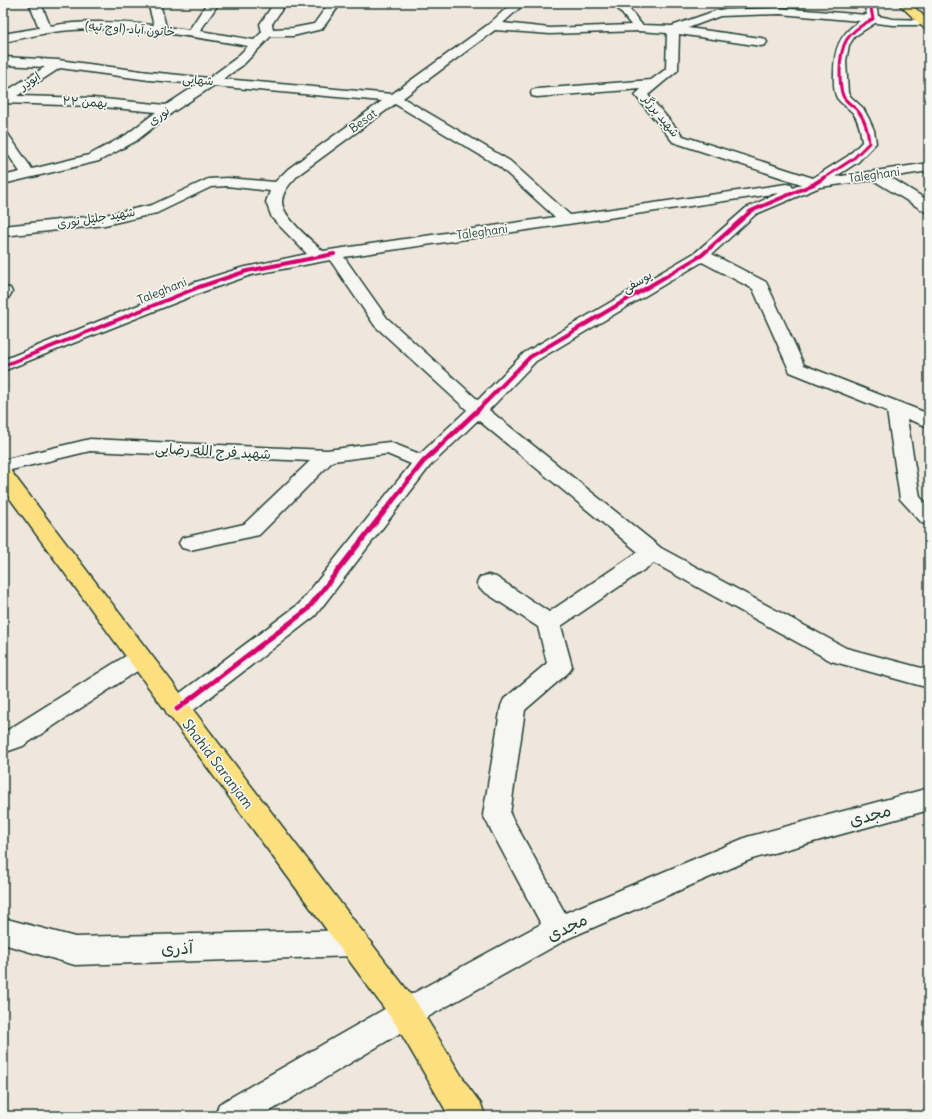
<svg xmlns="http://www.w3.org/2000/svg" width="932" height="1119" viewBox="0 0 932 1119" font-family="Delius,'Playpen Sans Arabic',sans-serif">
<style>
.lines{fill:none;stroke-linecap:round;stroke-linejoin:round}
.minor-casing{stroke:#1f3d34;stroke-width:3}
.major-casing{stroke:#1f3d34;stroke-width:3}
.minor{fill:#f6f6f2;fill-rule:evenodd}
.major{fill:#fce080;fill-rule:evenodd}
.cycleway-far2-casing{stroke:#f6f6f2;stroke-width:4.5}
.cycleway-far1-casing{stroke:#f6f6f2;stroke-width:6}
.cycleway-casing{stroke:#f6f6f2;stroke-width:8}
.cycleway-far2{stroke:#d6006c;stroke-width:3}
.cycleway-far1{stroke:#d6006c;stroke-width:4}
.cycleway{stroke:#d6006c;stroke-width:5}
.labels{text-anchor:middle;stroke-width:3.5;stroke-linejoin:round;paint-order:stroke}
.far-street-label{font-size:12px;fill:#1f3d34;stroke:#f6f6f2}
.street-label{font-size:14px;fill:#1f3d34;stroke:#f6f6f2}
.near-street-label{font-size:17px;fill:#1f3d34;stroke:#f6f6f2}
</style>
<rect width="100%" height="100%" fill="#efe7dc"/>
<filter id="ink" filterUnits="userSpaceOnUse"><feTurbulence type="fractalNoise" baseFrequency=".025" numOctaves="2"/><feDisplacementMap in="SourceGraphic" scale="8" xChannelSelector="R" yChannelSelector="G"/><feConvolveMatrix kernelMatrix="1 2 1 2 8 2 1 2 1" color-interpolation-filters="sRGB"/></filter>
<g filter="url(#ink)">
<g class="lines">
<defs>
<path id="minor" d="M 29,3 L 41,3 L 50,26 C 84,20 120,22 154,25 L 148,3 L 160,3 L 166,27 L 189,30 L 207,3 L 219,3 L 200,31 L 254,40 L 262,32 L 260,24 L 274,3 L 286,3 L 272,24 L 273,29 L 293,28 L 314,24 L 329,3 L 341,3 L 322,29 L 293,36 L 271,36 L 243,65 L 223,79 L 392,94 L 489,24 L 512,3 L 525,3 L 503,23 L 550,28 L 631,25 L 615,5 L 617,3 L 630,3 L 627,6 L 642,25 L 672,26 L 718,10 L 780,8 L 867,15 L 864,3 L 876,3 L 878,16 L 893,19 L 928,20 L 928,24 L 924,25 L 893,25 L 875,23 L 855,36 L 849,45 L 846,61 L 848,93 L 851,97 L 863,108 L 869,119 L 874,130 L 876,143 L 858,162 L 835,177 L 929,163 L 929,171 L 890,177 L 929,201 L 929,213 L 924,211 L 873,180 L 820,187 L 756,214 L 712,254 L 766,282 L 804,365 L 929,414 L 929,427 L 907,419 L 920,497 L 929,506 L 929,525 L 922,523 L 900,499 L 887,411 L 790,372 L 753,289 L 702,262 L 536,361 L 489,410 L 661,548 L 846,648 L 929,670 L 929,688 L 831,661 L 654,563 L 561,626 L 572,666 L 569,672 L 525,710 L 510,814 L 565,913 L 747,837 L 929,788 L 929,810 L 752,859 L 569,938 L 417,1023 L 262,1116 L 215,1116 L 219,1104 L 395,1003 L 541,924 L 483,815 L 501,706 L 504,699 L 547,663 L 538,627 L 480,589 L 477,583 L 480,577 L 488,575 L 496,577 L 549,612 L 638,552 L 478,420 L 430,466 L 315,616 L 186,716 L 177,719 L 168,716 L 165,709 L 168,702 L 299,604 L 411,464 L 387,454 L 333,461 L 259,535 L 190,550 L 182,548 L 179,543 L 182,538 L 244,524 L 310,461 L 90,451 L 3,472 L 3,460 L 90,439 L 327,450 L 389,442 L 420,454 L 467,410 L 375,326 L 330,260 L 251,275 L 205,291 L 3,371 L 3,360 L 193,283 L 241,268 L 307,254 L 272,218 L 266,202 L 270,191 L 227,186 L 211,187 L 157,213 L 105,225 L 3,236 L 3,226 L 105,215 L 152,205 L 208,179 L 227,178 L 275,182 L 288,169 L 382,101 L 213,86 L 173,112 L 136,141 L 99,161 L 3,184 L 3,176 L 20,172 L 3,147 L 3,133 L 8,134 L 32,169 L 89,155 L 126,135 L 156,112 L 93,106 L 3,103 L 3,93 L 45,67 L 3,65 L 3,57 L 58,60 L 149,72 L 209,78 L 235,59 L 248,46 C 190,36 131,26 72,30 C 49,31 26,38 3,42 L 3,34 L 39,28 ZM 780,14 L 860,21 C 839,34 834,50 834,73 C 834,81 833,91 837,98 C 841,104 848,107 853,113 C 859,121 861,132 862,142 L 848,156 L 813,178 L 683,136 L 648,95 L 678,70 L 679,34 L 761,46 L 765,45 L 767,42 L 765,39 L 761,38 L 688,28 L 720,16 ZM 495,30 L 550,34 L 639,31 L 667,33 L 666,69 L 651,80 L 537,89 L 532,90 L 531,93 L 532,96 L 537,97 L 641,89 L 635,95 L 673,142 L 801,184 L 793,188 L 791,185 L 786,184 L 570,215 L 510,161 L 403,98 ZM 60,68 L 149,80 L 198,84 L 166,105 L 93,98 L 17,96 ZM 395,104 L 500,167 L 555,217 L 323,251 C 312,241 281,216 282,201 C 283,190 291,183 298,175 ZM 779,193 L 746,208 L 696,252 L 524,353 L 478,400 L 387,318 L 344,257 Z
M 3,287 L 10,288 L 12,292 L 9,297 L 3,298 Z
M 140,649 L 148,652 L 152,658 L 148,664 L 23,746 L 3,753 L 3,733 L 132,652 Z
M 3,918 L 75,937 L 354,930 L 364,933 L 369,943 L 364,953 L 354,956 L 75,965 L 3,944 Z"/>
<path id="major" d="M 898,3 L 910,3 L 929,21 L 929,30 L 925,29 Z
M 3,469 L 10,470 L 417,1003 L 469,1088 L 481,1104 L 485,1116 L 449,1116 L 395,1023 L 3,489 Z"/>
</defs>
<use href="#minor" class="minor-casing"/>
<use href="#major" class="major-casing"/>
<use href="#minor" class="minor"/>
<use href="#major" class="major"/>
<defs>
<path id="cycleway-far2" d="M 824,178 L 853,159 L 869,143 C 868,131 865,118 856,109 C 852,105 846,102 843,96 C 840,89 840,79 840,72 C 840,43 847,32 873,19 L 870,3"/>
<path id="cycleway-far1" d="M 3,366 L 199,287 L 247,271 L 334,254
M 477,411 L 530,357 L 702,255 L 751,211 L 814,184 L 825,177"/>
<path id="cycleway" d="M 177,709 L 307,610 L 423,462 L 478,410"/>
</defs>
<use href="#cycleway-far2" class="cycleway-far2-casing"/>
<use href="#cycleway-far1" class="cycleway-far1-casing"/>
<use href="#cycleway" class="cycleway-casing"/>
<use href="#cycleway-far2" class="cycleway-far2"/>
<use href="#cycleway-far1" class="cycleway-far1"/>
<use href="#cycleway" class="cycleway"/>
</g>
</g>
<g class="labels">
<g class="far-street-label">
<text transform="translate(130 29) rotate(4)" y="4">خاتون آباد (اوچ تپه)</text>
<text transform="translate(198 80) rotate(5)" y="4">شهابی</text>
<text transform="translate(30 81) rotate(-33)" y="4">ابوذر</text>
<text transform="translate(85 102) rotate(3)" y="4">۲۲ بهمن</text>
<text transform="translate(159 116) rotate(-36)" y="4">نوری</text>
<text transform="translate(661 116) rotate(51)" y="4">شهید برزگر</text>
<text transform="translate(363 121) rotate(-36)" y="4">Besat</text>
<text transform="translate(874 175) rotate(-8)" y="4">Taleghani</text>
<text transform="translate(96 218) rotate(-9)" y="4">شهید جلیل نوری</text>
<text transform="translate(482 232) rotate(-8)" y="4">Taleghani</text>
<text transform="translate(637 282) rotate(-31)" y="4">یوسفی</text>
<text transform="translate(162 291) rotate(-22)" y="4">Taleghani</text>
</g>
<g class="street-label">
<text transform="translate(213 451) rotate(3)" y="5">شهید فرج الله رضایی</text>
<text transform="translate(218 764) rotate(53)" y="5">Shahid Saranjam</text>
</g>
<g class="near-street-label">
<text transform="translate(870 815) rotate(-15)" y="6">مجدی</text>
<text transform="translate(567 927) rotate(-25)" y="6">مجدی</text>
<text transform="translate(177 948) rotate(-2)" y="6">آذری</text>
</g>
</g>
<rect width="932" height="1119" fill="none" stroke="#f6f6f2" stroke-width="16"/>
<rect x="8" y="8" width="916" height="1103" fill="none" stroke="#1f3d34" stroke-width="1.5" filter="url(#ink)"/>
</svg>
